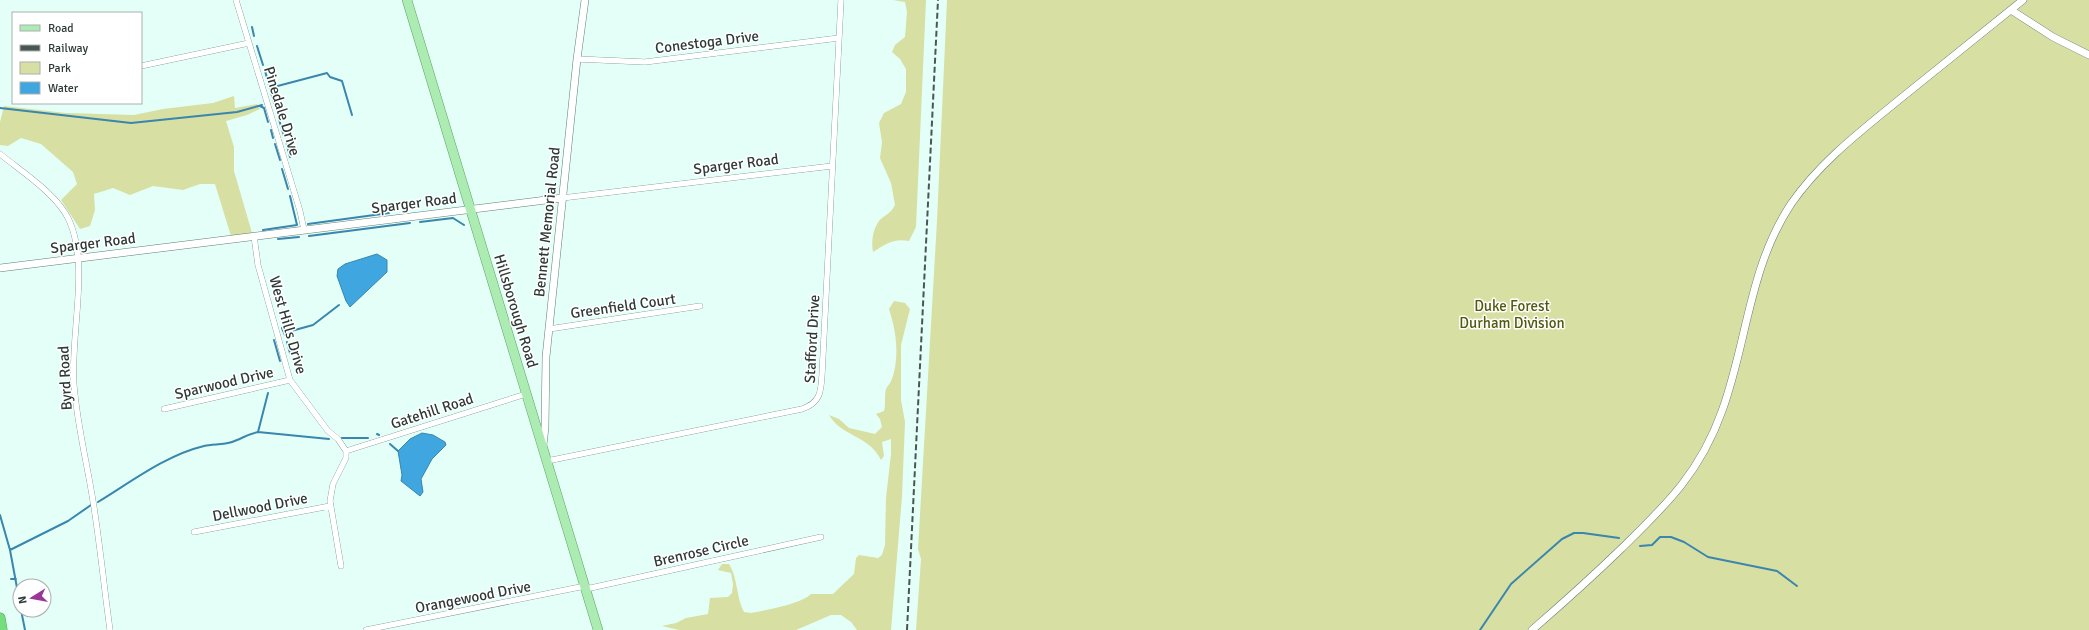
<svg xmlns="http://www.w3.org/2000/svg" width="2089" height="630" viewBox="0 0 2089 630" font-family="Signika,sans-serif">
<style>
.green{fill:#d7dfa3}
.water{fill:#3fa6df;stroke:#3a86ad}
.lines{fill:none;stroke-linecap:round;stroke-linejoin:round}
.stream{stroke:#3a86ad;stroke-width:2}
.minor-casing{stroke:#647d76;stroke-width:6}
.tertiary-casing{stroke:#647d76;stroke-width:8}
.primary-casing{stroke:#5ca465;stroke-width:10}
.motorway-casing{stroke:#5ca465;stroke-width:11}
.minor{stroke:#fff;stroke-width:5.5}
.tertiary{stroke:#fff;stroke-width:7}
.primary{stroke:#acebb2;stroke-width:9}
.motorway{stroke:#75dd7e;stroke-width:10}
.rail{stroke:#495653;stroke-width:2;stroke-dasharray:6 3;stroke-linecap:butt}
.labels{text-anchor:middle;stroke-width:3;stroke-linejoin:round;paint-order:stroke}
.street-label{font-size:15px;fill:#2f3a37;stroke:#fff}
.park-label{font-size:15px;fill:#535a0f;stroke:#fff}
</style>
<rect width="100%" height="100%" fill="#e3fff7"/>
<path class="green" d="M 893,0 L 926,0 L 916,227 L 909,241 C 894,238 885,244 873,252 C 871,242 873,229 879,221 C 885,214 890,215 895,205 L 891,183 L 880,158 L 882,142 L 879,123 L 884,113 L 901,104 L 906,92 L 906,69 L 900,59 L 892,52 L 895,45 L 905,37 L 907,12 L 905,2 Z
M 947,0 L 2089,0 L 2089,630 L 916,630 L 921,559 L 918,549 L 937,221 Z
M 234,96 L 235,108 L 257,104 L 260,109 L 247,115 L 226,121 L 234,147 L 234,171 L 252,233 L 231,236 L 215,184 L 200,184 L 183,190 L 153,186 L 130,195 L 113,188 L 94,194 L 95,210 L 90,226 L 80,229 L 61,200 L 77,184 L 73,172 L 41,144 L 21,138 L 8,146 L 0,145 L 0,122 L 4,106 L 66,113 L 134,115 L 163,109 L 213,103 Z
M 894,301 L 905,303 L 910,309 L 901,345 L 901,400 L 905,422 L 902,496 L 891,630 L 857,630 L 851,622 L 841,615 L 831,615 L 796,630 L 679,630 L 662,626 L 676,623 L 686,618 L 708,614 L 710,598 L 728,597 L 732,593 L 733,584 L 731,573 L 718,570 L 722,564 L 729,564 C 738,578 736,597 744,612 L 751,613 C 766,610 801,604 811,594 L 833,594 L 854,574 L 856,558 L 859,555 L 878,558 L 882,555 L 885,545 L 886,498 L 891,454 L 891,439 L 882,442 L 884,456 L 881,460 C 869,435 842,437 829,415 L 839,419 L 849,428 L 875,434 L 882,427 L 880,419 L 876,414 L 884,411 C 886,404 884,396 886,389 C 887,386 891,383 892,379 C 900,356 896,330 889,309 Z"/>
<path class="water" d="M 377,254 L 387,260 L 387,272 L 350,307 L 346,301 L 337,276 L 338,269 L 345,264 Z
M 422,433 L 433,435 L 445,442 L 446,445 L 432,459 L 421,479 L 423,492 L 420,496 L 401,481 L 402,475 L 398,451 L 410,439 Z"/>
<g class="lines">
<path class="stream" d="M 252,27 L 254,36
M 257,46 L 263,65
M 265,71 L 274,103
M 270,88 L 327,73 L 330,77 L 342,81 L 352,115
M 260,106 L 264,108 L 268,122
M 0,108 L 131,123 L 237,112 L 262,105
M 278,116 L 284,136
M 271,130 L 273,138
M 286,141 L 290,157
M 275,144 L 280,160
M 282,169 L 288,189
M 420,222 L 453,218 L 464,225
M 308,224 L 389,213
M 263,230 L 297,225 L 290,196
M 309,236 L 410,223
M 278,239 L 299,237
M 282,328 L 285,335
M 284,333 L 313,325 L 339,305
M 274,340 L 280,361
M 287,342 L 290,353
M 258,432 L 268,393
M 377,434 L 379,435
M 342,438 L 368,438
M 390,444 L 398,451
M 98,502 C 131,482 166,455 204,446 C 213,444 223,445 232,442 C 241,439 248,434 258,432 L 329,439
M 0,515 L 10,550 L 20,604
M 1640,546 L 1652,545 L 1660,537 L 1671,537 L 1684,542 L 1708,557 L 1777,571 L 1797,586
M 10,550 L 68,521 L 91,505
M 11,579 L 16,579
M 21,610 L 25,630
M 1480,630 L 1511,584 L 1562,539 L 1574,533 L 1583,533 L 1619,538"/>
<defs>
<path id="minor" d="M 236,0 L 300,211 L 304,230
M 577,59 L 645,62 L 839,38
M 141,66 L 249,43
M 0,154 C 22,172 57,194 69,220 C 90,266 70,334 74,385 C 77,424 87,463 93,501 C 100,544 104,587 110,630
M 562,198 L 832,166
M 254,236 L 258,265 L 290,380 L 328,431 L 338,439 L 346,451 L 346,458 L 333,484 L 330,501 L 341,566
M 549,329 L 700,306
M 164,409 L 290,380
M 346,451 L 526,394
M 547,461 L 802,409 C 820,403 821,392 822,375 L 841,0
M 194,532 L 330,506
M 586,589 L 821,537
M 366,630 L 585,586"/>
<path id="tertiary" d="M 2011,10 L 2053,37 L 2089,55
M 0,268 L 562,198
M 543,445 L 545,427 L 546,357 L 577,59 L 585,0
M 1532,630 C 1562,604 1592,577 1621,549 C 1666,505 1700,473 1722,411 C 1747,343 1749,267 1791,204 C 1820,162 1861,131 1900,99 C 1941,66 1982,33 2023,0"/>
<path id="primary" d="M 407,0 L 598,630"/>
<path id="motorway" d="M 0,618 L 2,630"/>
</defs>
<use href="#minor" class="minor-casing"/>
<use href="#tertiary" class="tertiary-casing"/>
<use href="#primary" class="primary-casing"/>
<use href="#motorway" class="motorway-casing"/>
<use href="#minor" class="minor"/>
<use href="#tertiary" class="tertiary"/>
<use href="#primary" class="primary"/>
<use href="#motorway" class="motorway"/>
<path class="rail" d="M 907,630 L 938,0"/>
</g>
<g class="labels">
<g class="street-label">
<text transform="translate(707 42) rotate(-7)" y="5">Conestoga Drive</text>
<text transform="translate(282 111) rotate(73)" y="5">Pinedale Drive</text>
<text transform="translate(736 164) rotate(-7)" y="5">Sparger Road</text>
<text transform="translate(414 203) rotate(-7)" y="5">Sparger Road</text>
<text transform="translate(547 222) rotate(-84)" y="5">Bennett Memorial Road</text>
<text transform="translate(93 243) rotate(-7)" y="5">Sparger Road</text>
<text transform="translate(623 306) rotate(-8)" y="5">Greenfield Court</text>
<text transform="translate(516 311) rotate(73)" y="5">Hillsborough Road</text>
<text transform="translate(288 325) rotate(74)" y="5">West Hills Drive</text>
<text transform="translate(812 339) rotate(-87)" y="5">Stafford Drive</text>
<text transform="translate(65 378) rotate(-93)" y="5">Byrd Road</text>
<text transform="translate(224 383) rotate(-13)" y="5">Sparwood Drive</text>
<text transform="translate(432 411) rotate(-18)" y="5">Gatehill Road</text>
<text transform="translate(260 507) rotate(-11)" y="5">Dellwood Drive</text>
<text transform="translate(701 551) rotate(-13)" y="5">Brenrose Circle</text>
<text transform="translate(473 597) rotate(-11)" y="5">Orangewood Drive</text>
</g>
<g class="park-label">
<text x="1512" y="311">Duke Forest<tspan x="1512" dy="17">Durham Division</tspan></text>
</g>
</g>
<rect x="12" y="12" width="130" height="92" fill="#ffffff" stroke="#acb0af"/>
<rect x="20" y="25" width="20" height="6" fill="#acebb2" stroke="#acb0af"/>
<text x="48" y="32" font-size="12" fill="#2f3a37">Road</text>
<rect x="20" y="45" width="20" height="6" fill="#495653" stroke="#acb0af"/>
<text x="48" y="52" font-size="12" fill="#2f3a37">Railway</text>
<rect x="20" y="62" width="20" height="12" fill="#d7dfa3" stroke="#acb0af"/>
<text x="48" y="72" font-size="12" fill="#2f3a37">Park</text>
<rect x="20" y="82" width="20" height="12" fill="#3fa6df" stroke="#acb0af"/>
<text x="48" y="92" font-size="12" fill="#2f3a37">Water</text>
<g transform="translate(32 598) rotate(259)"><circle r="19" fill="#ffffff" stroke="#acb0af"/>
<path d="M0-3L7 15L0 10L-7 15Z" fill="#9c3598"/>
<text y="-6" font-size="11" font-weight="bold" text-anchor="middle" fill="#2f3a37">N</text>
</g>
</svg>
